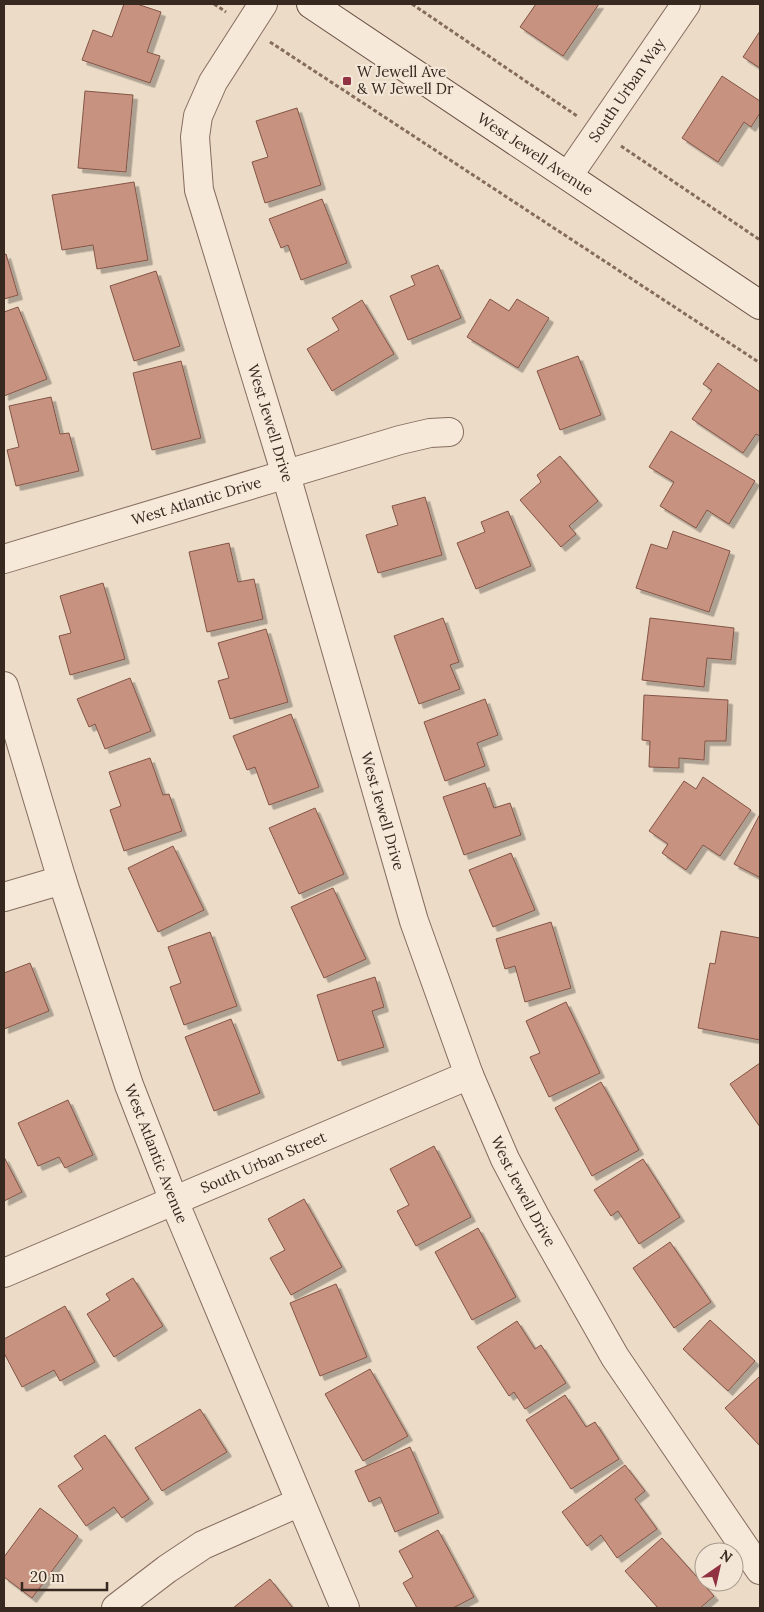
<svg xmlns="http://www.w3.org/2000/svg" width="764" height="1612" viewBox="0 0 764 1612" font-family="Lora,serif">
<style>
.building{fill:#c79280;stroke:#835445;filter:url(#shadow)}
.lines{fill:none;stroke-linecap:round;stroke-linejoin:round}
.minor-casing{stroke:#866c5e;stroke-width:30}
.secondary-casing{stroke:#684e41;stroke-width:30}
.path{stroke:#866c5e;stroke-width:3;stroke-dasharray:4 2.5;stroke-linecap:butt}
.minor{stroke:#f6e9da;stroke-width:28}
.secondary{stroke:#f6e9da;stroke-width:28}
.poi-dot{fill:#903242;stroke:#f3e6d6;stroke-width:2}
.labels{text-anchor:middle;stroke-width:4.5;stroke-linejoin:round;paint-order:stroke}
.poi-label{font-size:15px;fill:#372820;stroke:#f3e6d6;text-anchor:start}
.street-label{font-size:15px;fill:#372820;stroke:#f3e6d6}
</style>
<defs>
<filter id="shadow"><feDropShadow dx="4.5" dy="4.5" stdDeviation="0" flood-color="#0004"/></filter>
</defs>
<rect width="100%" height="100%" fill="#ebdbc7"/>
<path class="building" d="M 124,4 L 137,4 L 161,12 L 147,52 L 160,56 L 150,83 L 82,60 L 93,30 L 112,37 Z
M 536,4 L 599,4 L 563,56 L 520,27 Z
M 760,31 L 760,68 L 743,57 Z
M 722,76 L 760,101 L 760,113 L 751,127 L 744,122 L 718,162 L 682,138 Z
M 85,91 L 133,95 L 126,172 L 78,168 Z
M 297,108 L 321,185 L 265,203 L 252,162 L 268,157 L 256,121 Z
M 134,182 L 148,260 L 97,269 L 93,245 L 62,250 L 52,195 Z
M 322,199 L 347,263 L 301,280 L 288,245 L 281,248 L 269,219 Z
M 6,254 L 18,295 L 4,299 L 4,255 Z
M 438,265 L 461,318 L 408,340 L 390,296 L 415,285 L 411,276 Z
M 156,271 L 180,346 L 134,361 L 110,286 Z
M 490,299 L 509,311 L 517,299 L 549,318 L 518,368 L 467,337 Z
M 362,300 L 394,354 L 332,391 L 307,349 L 339,330 L 332,318 Z
M 18,307 L 47,379 L 4,396 L 4,312 Z
M 578,356 L 601,415 L 560,430 L 537,371 Z
M 181,361 L 201,438 L 152,450 L 133,373 Z
M 718,363 L 760,392 L 760,436 L 756,434 L 743,453 L 692,419 L 712,390 L 703,384 Z
M 51,397 L 60,434 L 69,433 L 79,471 L 16,486 L 7,450 L 19,447 L 9,406 Z
M 671,431 L 755,481 L 729,524 L 707,510 L 696,528 L 660,506 L 674,482 L 649,467 Z
M 560,456 L 598,501 L 569,526 L 576,534 L 561,547 L 520,500 L 541,482 L 537,475 Z
M 425,497 L 442,555 L 378,573 L 366,535 L 398,525 L 392,506 Z
M 508,511 L 531,566 L 476,589 L 457,543 L 485,532 L 481,522 Z
M 673,531 L 730,551 L 709,612 L 636,588 L 651,544 L 667,549 Z
M 229,543 L 238,582 L 254,579 L 263,619 L 207,632 L 189,552 Z
M 103,583 L 125,659 L 70,675 L 59,636 L 71,633 L 60,596 Z
M 443,618 L 459,662 L 450,665 L 460,689 L 419,704 L 394,636 Z
M 650,618 L 734,628 L 731,660 L 707,658 L 704,687 L 642,680 Z
M 266,629 L 288,702 L 230,719 L 218,681 L 229,678 L 218,643 Z
M 130,678 L 151,731 L 105,749 L 95,724 L 89,727 L 77,699 Z
M 644,695 L 728,700 L 726,741 L 705,741 L 704,760 L 679,758 L 679,768 L 649,767 L 650,741 L 642,740 Z
M 485,699 L 498,735 L 477,743 L 485,766 L 445,781 L 424,722 Z
M 291,714 L 319,787 L 269,805 L 255,767 L 247,770 L 233,736 Z
M 150,758 L 163,795 L 169,794 L 182,831 L 124,851 L 110,810 L 121,806 L 109,772 Z
M 703,777 L 751,810 L 720,856 L 703,845 L 686,870 L 662,853 L 668,844 L 649,831 L 684,781 L 696,789 Z
M 485,783 L 494,808 L 510,803 L 521,835 L 464,855 L 443,797 Z
M 315,808 L 344,874 L 299,894 L 269,828 Z
M 760,814 L 760,874 L 759,877 L 734,864 Z
M 173,846 L 204,910 L 158,932 L 128,868 Z
M 511,853 L 535,910 L 493,927 L 469,870 Z
M 333,888 L 366,959 L 324,978 L 291,907 Z
M 551,922 L 571,988 L 525,1002 L 515,966 L 505,969 L 496,939 Z
M 721,931 L 760,938 L 760,1040 L 698,1028 L 710,963 L 715,964 Z
M 210,932 L 237,1006 L 184,1025 L 170,987 L 181,983 L 168,947 Z
M 30,963 L 49,1011 L 4,1029 L 4,973 Z
M 375,977 L 384,1007 L 372,1011 L 384,1047 L 338,1061 L 317,995 Z
M 566,1002 L 600,1073 L 549,1097 L 530,1057 L 540,1053 L 526,1021 Z
M 231,1019 L 260,1093 L 214,1111 L 185,1037 Z
M 760,1063 L 760,1127 L 730,1084 Z
M 601,1082 L 639,1150 L 592,1176 L 555,1108 Z
M 68,1100 L 93,1155 L 65,1168 L 59,1157 L 38,1166 L 18,1123 Z
M 434,1146 L 471,1217 L 416,1246 L 397,1211 L 409,1205 L 390,1169 Z
M 4,1157 L 22,1192 L 4,1201 Z
M 643,1159 L 680,1217 L 639,1244 L 618,1211 L 611,1216 L 594,1190 Z
M 304,1199 L 342,1267 L 291,1295 L 270,1258 L 285,1250 L 268,1219 Z
M 478,1228 L 516,1297 L 472,1320 L 435,1252 Z
M 670,1242 L 711,1302 L 674,1328 L 633,1268 Z
M 133,1278 L 163,1326 L 114,1357 L 87,1314 L 110,1300 L 106,1294 Z
M 336,1284 L 367,1357 L 320,1376 L 290,1303 Z
M 65,1306 L 95,1362 L 60,1381 L 54,1370 L 22,1387 L 4,1353 L 4,1339 Z
M 710,1320 L 755,1361 L 728,1391 L 683,1349 Z
M 517,1321 L 535,1349 L 541,1345 L 566,1383 L 525,1409 L 514,1392 L 509,1396 L 477,1347 Z
M 370,1369 L 408,1436 L 363,1461 L 325,1394 Z
M 759,1377 L 760,1378 L 760,1446 L 725,1408 Z
M 565,1395 L 586,1427 L 595,1422 L 619,1459 L 571,1489 L 526,1420 Z
M 200,1409 L 227,1452 L 162,1491 L 135,1448 Z
M 105,1435 L 149,1499 L 122,1518 L 114,1507 L 86,1526 L 58,1486 L 83,1469 L 74,1456 Z
M 410,1447 L 439,1513 L 395,1532 L 380,1497 L 369,1502 L 355,1471 Z
M 625,1465 L 645,1491 L 635,1499 L 657,1529 L 617,1558 L 601,1535 L 587,1546 L 562,1512 Z
M 40,1508 L 78,1536 L 32,1598 L 4,1577 L 4,1557 Z
M 438,1530 L 474,1597 L 453,1608 L 417,1608 L 403,1583 L 413,1577 L 399,1551 Z
M 662,1538 L 714,1596 L 700,1608 L 658,1608 L 625,1571 Z
M 270,1579 L 293,1608 L 233,1608 Z"/>
<g class="lines">
<defs>
<g id="minor">
<path id="s1" d="M 263,4 L 213,82 L 198,116 L 195,137 L 199,190 L 286,475 L 414,921 L 469,1075 L 505,1159 L 536,1218 L 615,1357 L 760,1570"/>
<path id="s2" d="M 568,176 L 686,4"/>
<path id="s3" d="M 4,559 L 400,440 L 430,433 L 449,432"/>
<path id="s4" d="M 4,686 L 62,880 L 129,1085 L 174,1201 L 345,1608"/>
<path d="M 4,897 L 62,880"/>
<path id="s5" d="M 4,1273 L 469,1075"/>
<path d="M 116,1608 L 167,1569 L 203,1545 L 300,1502"/>
</g>
<g id="secondary">
<path id="s6" d="M 311,4 L 760,305"/>
</g>
</defs>
<use href="#minor" class="minor-casing"/>
<use href="#secondary" class="secondary-casing"/>
<path class="path" d="M 214,4 L 226,12
M 412,4 L 577,116
M 270,42 L 760,363
M 621,146 L 760,240"/>
<use href="#minor" class="minor"/>
<use href="#secondary" class="secondary"/>
</g>
<rect class="poi-dot" x="342" y="76" width="10" height="10" rx="2.5"/>
<g class="labels">
<g class="poi-label">
<text x="357" y="77">W Jewell Ave<tspan x="357" dy="17">&amp; W Jewell Dr</tspan></text>
</g>
<g class="street-label">
<text dy="5" stroke="none"><textPath href="#s2" startOffset="104">South Urban Way</textPath></text>
<text dy="5" stroke="none"><textPath href="#s6" startOffset="270">West Jewell Avenue</textPath></text>
<text dy="5" stroke="none"><textPath href="#s1" startOffset="448">West Jewell Drive</textPath></text>
<text dy="5" stroke="none"><textPath href="#s3" startOffset="201">West Atlantic Drive</textPath></text>
<text dy="5" stroke="none"><textPath href="#s1" startOffset="852">West Jewell Drive</textPath></text>
<text dy="5" stroke="none"><textPath href="#s4" startOffset="492">West Atlantic Avenue</textPath></text>
<text dy="5" stroke="none"><textPath href="#s5" startOffset="282">South Urban Street</textPath></text>
<text dy="5" stroke="none"><textPath href="#s1" startOffset="1258">West Jewell Drive</textPath></text>
</g>
</g>
<rect width="764" height="1612" fill="none" stroke="#372820" stroke-width="10"/>
<g transform="translate(719 1567) rotate(34)"><circle r="24" fill="#f3e6d6" stroke="#a89a8d"/>
<path d="M0-4L9 19L0 12L-9 19Z" fill="#903242"/>
<text y="-8" font-size="14" font-weight="bold" text-anchor="middle" fill="#372820">N</text>
</g>
<path d="M22 1582v8h85v-8" fill="none" stroke="#372820" stroke-width="2.5"/>
<text x="30" y="1582" font-size="15" fill="#372820" stroke="#f3e6d6" stroke-width="4" paint-order="stroke">20 m</text>
</svg>
